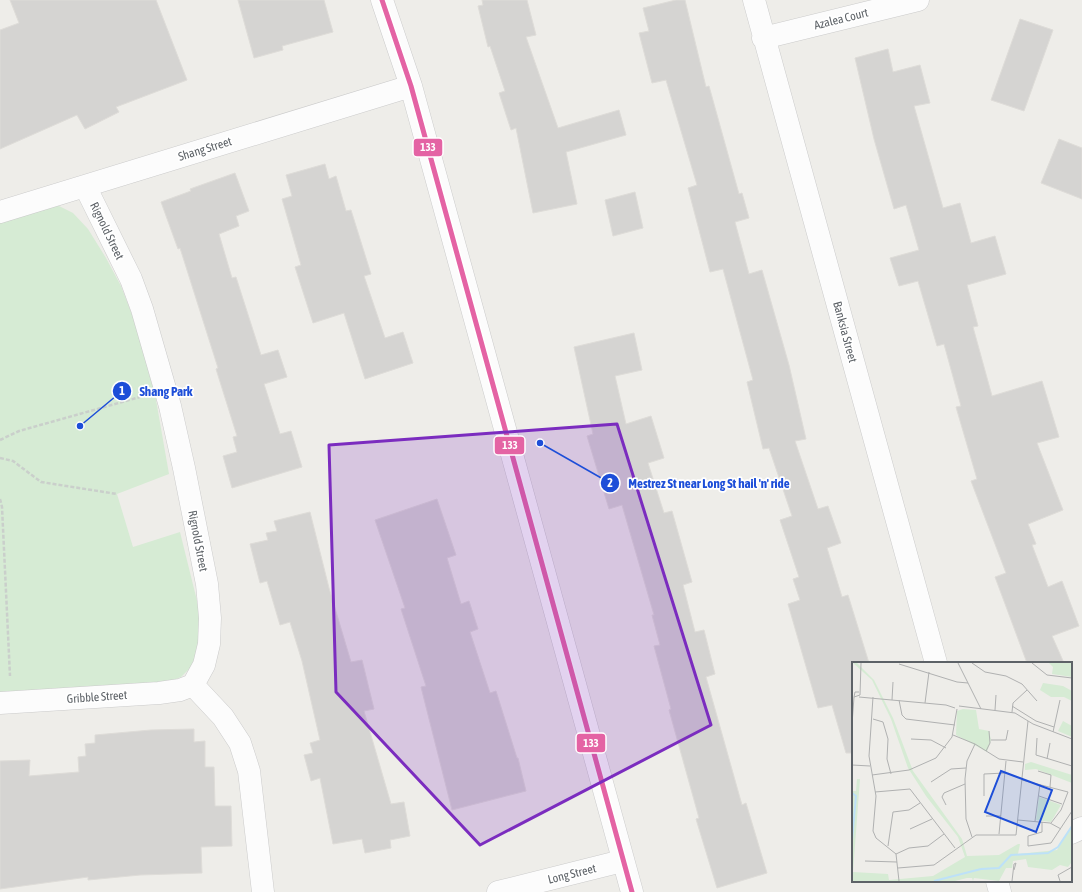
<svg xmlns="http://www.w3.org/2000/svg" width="1082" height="892" viewBox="0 0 1082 892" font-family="'Asap Condensed',sans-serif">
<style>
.green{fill:#d6ebd4}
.building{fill:#d5d4d2;stroke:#dedcd8}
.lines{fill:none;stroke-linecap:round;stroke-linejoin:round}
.minor-casing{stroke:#cbcbcb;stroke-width:23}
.path{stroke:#cacfcb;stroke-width:2.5;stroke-dasharray:4 2;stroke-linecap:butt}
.minor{stroke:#fcfcfc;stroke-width:22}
.bus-1-casing{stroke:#fff;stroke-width:8}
.bus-1{stroke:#e463a4;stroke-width:5}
.marked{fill:#7b2cbf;fill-opacity:0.2;stroke:#7b2cbf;stroke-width:3;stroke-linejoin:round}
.labels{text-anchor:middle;stroke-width:3.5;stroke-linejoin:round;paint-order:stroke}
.street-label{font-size:12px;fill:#5d6267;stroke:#fff}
.inset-river{fill:none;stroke:#bde1f8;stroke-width:2}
.inset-road{fill:none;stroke:#b0b1b1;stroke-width:1}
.view{fill:#1d4ed8;fill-opacity:0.15;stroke:#1d4ed8;stroke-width:2}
.inset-edge{fill:none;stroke:#5d6267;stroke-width:2}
.leader{fill:none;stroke:#1d4ed8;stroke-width:1.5}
.callout-dot{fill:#1d4ed8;stroke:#fff;stroke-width:1.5}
.mark-label{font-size:12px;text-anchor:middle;font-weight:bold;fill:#fff}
.callout-label{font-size:13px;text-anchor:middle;font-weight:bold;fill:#1d4ed8;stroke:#fff;stroke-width:3.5;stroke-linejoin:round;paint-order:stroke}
.line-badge{stroke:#fff;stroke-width:1.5}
.badge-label{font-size:11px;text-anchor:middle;font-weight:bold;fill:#fff}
</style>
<rect width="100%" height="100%" fill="#eeede9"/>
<path class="green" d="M 57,205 L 73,213 L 88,229 L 106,258 L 121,286 L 133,317 L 152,377 L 169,474 L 117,494 L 133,547 L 180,532 L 201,617 L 198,651 L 191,667 L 181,677 L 168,682 L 0,695 L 0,222 Z"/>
<path class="building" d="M 10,0 L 156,0 L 187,80 L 116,107 L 119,112 L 85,129 L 77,115 L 0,149 L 0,30 L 19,23 Z
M 238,0 L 324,0 L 333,32 L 282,46 L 283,50 L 254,58 Z
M 482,0 L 527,0 L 536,35 L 526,37 L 558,128 L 619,110 L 626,135 L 566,152 L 577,204 L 533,213 L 516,128 L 511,130 L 499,93 L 505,91 L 490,46 L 488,47 L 478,6 L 483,5 Z
M 676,0 L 685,0 L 706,87 L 709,86 L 739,194 L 742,193 L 749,218 L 735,222 L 749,274 L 762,270 L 789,365 L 806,439 L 795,441 L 818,509 L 828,506 L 841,543 L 827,548 L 842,597 L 848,595 L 869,663 L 853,663 L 853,753 L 846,753 L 832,705 L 818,708 L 788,604 L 800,600 L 793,579 L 799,577 L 780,520 L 792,516 L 769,448 L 763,449 L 747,382 L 753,380 L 723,269 L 710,272 L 688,188 L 697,185 L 666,80 L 652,83 L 639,33 L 649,31 L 643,8 Z
M 1020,19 L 1053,30 L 1024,111 L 991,100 Z
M 888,49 L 893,72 L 920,65 L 930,103 L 914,106 L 943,208 L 960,203 L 971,243 L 995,236 L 1006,274 L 967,285 L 978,326 L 973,327 L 992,396 L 1042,381 L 1059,437 L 1037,443 L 1063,510 L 1028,524 L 1036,544 L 1032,545 L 1048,587 L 1062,581 L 1079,626 L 1052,636 L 1064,663 L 1027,663 L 995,577 L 1006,573 L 971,481 L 977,479 L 956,407 L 961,406 L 944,344 L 937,346 L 918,281 L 899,286 L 890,258 L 919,250 L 906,205 L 894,209 L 874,139 L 855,58 Z
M 1059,139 L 1082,148 L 1082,199 L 1041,183 Z
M 325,164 L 329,179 L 336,176 L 346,211 L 351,210 L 371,274 L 364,276 L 385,338 L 403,332 L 413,363 L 365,379 L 344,313 L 313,323 L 295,267 L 301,265 L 282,199 L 292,196 L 286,175 Z
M 235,173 L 249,211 L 236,216 L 239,226 L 219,234 L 232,278 L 236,277 L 261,355 L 278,350 L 287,377 L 264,384 L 280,434 L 291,431 L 302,467 L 232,488 L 223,456 L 237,452 L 233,437 L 237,436 L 216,369 L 218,368 L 180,248 L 178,249 L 161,202 L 191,191 L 190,189 Z
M 635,192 L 643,228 L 613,236 L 605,200 Z
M 634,333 L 642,370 L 615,376 L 626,424 L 651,416 L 664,458 L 648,463 L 664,513 L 672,511 L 692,582 L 683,585 L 695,632 L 704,630 L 715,674 L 706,677 L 742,805 L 746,803 L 767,873 L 717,888 L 696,819 L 699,818 L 669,710 L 671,709 L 654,646 L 660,645 L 652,615 L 654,615 L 622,505 L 609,509 L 587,436 L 593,434 L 574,347 Z
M 437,499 L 456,555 L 447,558 L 461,604 L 469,601 L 478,629 L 470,632 L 490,693 L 496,691 L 517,758 L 518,758 L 526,791 L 452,810 L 421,687 L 426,686 L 401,609 L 405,608 L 375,520 Z
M 310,512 L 329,588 L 351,662 L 362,660 L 374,709 L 364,711 L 391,804 L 404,802 L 410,836 L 390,840 L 391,848 L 365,853 L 362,839 L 333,844 L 320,778 L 311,781 L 304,755 L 313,753 L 310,743 L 320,740 L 302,661 L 290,622 L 280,625 L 267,581 L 260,583 L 250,544 L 268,540 L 266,533 L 277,531 L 274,521 Z
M 194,729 L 194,742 L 205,741 L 205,767 L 214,767 L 215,806 L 231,806 L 232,846 L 201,847 L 202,873 L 140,875 L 88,880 L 88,877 L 0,889 L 0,761 L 30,760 L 29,776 L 79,772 L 78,757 L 86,756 L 85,744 L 95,743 L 95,735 L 151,730 Z"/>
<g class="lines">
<defs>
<path id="minor" d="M 382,0 L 411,86 L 632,892
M 754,0 L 936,663
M 763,38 L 918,0
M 85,186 L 131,279 L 142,309 L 170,406 L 184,468 L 207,584 L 210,618 L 209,644 L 204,665 L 193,685
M 0,212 L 411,86
M 193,685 L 223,717 L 240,743 L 249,771 L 263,892
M 0,703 L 159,693 L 180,690 L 193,685
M 1071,833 L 1082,828
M 997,881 L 1000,892
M 498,892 L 622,861"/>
</defs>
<use href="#minor" class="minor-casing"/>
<path class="path" d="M 0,440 L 19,431 L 140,397
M 0,458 L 13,461 L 41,482 L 117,494
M 0,499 L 2,507 L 10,676"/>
<use href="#minor" class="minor"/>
<defs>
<path id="bus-1" d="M 382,0 L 411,86 L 632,892"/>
</defs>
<use href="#bus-1" class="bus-1-casing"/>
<use href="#bus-1" class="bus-1"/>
</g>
<path class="marked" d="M 617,424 L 711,725 L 480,845 L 336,692 L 329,445 Z"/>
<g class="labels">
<g class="street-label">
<text transform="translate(841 19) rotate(-14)" y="4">Azalea Court</text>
<text transform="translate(205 149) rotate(-17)" y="4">Shang Street</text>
<text transform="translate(107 231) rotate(64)" y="4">Rignold Street</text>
<text transform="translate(845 332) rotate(75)" y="4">Banksia Street</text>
<text transform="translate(198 541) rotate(79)" y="4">Rignold Street</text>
<text transform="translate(97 697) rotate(-4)" y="4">Gribble Street</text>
<text transform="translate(572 874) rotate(-14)" y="4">Long Street</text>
</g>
</g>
<g transform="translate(852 662)">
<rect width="220" height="220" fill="#eeede9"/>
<path d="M 1,1 L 5,1 L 22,18 L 41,56 L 61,109 L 110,177 L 115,194 L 147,193 L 166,182 L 168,182 L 166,192 L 205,188 L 220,163 L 219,201 L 216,205 L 208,203 L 200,208 L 176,205 L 174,197 L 161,199 L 160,206 L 154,206 L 147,219 L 122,216 L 121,219 L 120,216 L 115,216 L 103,219 L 0,219 L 0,129 L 4,129 L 5,117 L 8,117 L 1,210 L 36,212 L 37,218 L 81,214 L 113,195 L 106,175 L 74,134 L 56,106 L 39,57 L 20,18 ZM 197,1 L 220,1 L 220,15 L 200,12 L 201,5 ZM 191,21 L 211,24 L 220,29 L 220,39 L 212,35 L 199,35 L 188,28 ZM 111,47 L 124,48 L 127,67 L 137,69 L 139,78 L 135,90 L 104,73 L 105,49 ZM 211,59 L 220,64 L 220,75 L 206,69 ZM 179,100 L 220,113 L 220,121 L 184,107 L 173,108 L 173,102 ZM 187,135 L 209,143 L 199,160 L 184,158 Z" fill="#d6ebd4"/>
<path class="inset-river" d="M 0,131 L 4,134 L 0,178M 82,219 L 129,207 L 147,206 L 159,193 L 196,191 L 206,185 L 220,164"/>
<path class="inset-road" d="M 106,1 L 129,47M 120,1 L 133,10 L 154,14 L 170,22 L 185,39M 180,1 L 195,13 L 220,16M 47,2 L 105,20 L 116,21M 7,30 L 3,30 L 2,35 L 8,33 L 9,1M 7,35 L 94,43 L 103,46M 21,35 L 17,94 L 24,134 L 21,169 L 24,176 L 44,192 L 47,219M 40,38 L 41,20M 47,38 L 50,53 L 54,57 L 103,63M 73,41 L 77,10M 107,44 L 163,51 L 181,62 L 220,77M 160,44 L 184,59 L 202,65M 143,48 L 144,33M 160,50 L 161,41 L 175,28M 21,57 L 31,60 L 36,77 L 35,97 L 39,112M 0,62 L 2,35M 201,70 L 208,38M 101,73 L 123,82 L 147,97 L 171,100M 185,76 L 184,93 L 220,104M 59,77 L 79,78 L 94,86M 139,78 L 154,78 L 156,68M 134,89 L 138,81 L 137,69M 195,97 L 198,81M 0,103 L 18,104M 186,109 L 199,113 L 198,125M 20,113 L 57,108 L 84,96 L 100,75 L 105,47M 170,118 L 216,130 L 209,148 L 199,161M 79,120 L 99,107 L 114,106M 23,130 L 58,127 L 103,186M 132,134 L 132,112 L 153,111M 187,134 L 210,142M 94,143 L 90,135 L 92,131 L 113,122M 134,154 L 149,154M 166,158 L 198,161 L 209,167M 183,159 L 188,122M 190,160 L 190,170 L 176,174 L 176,184 L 199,181 L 220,149M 58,167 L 80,157M 147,172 L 154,99M 120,175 L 114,157 L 113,117 L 115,99 L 123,82M 36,184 L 41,150 L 57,148 L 68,141M 44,192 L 57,186 L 76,184 L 92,172M 13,199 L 45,200M 46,206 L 82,203 L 124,173 L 164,173 L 176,59M 160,219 L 162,202 L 164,201 L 162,208M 208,219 L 206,213 L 220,205"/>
<path class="view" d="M 149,109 L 200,128 L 184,170 L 133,150 Z"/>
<rect width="220" height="220" class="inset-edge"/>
</g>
<path class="leader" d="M80 426L122 391M540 443L610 483"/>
<g class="callout-dot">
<circle cx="80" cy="426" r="4"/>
<circle cx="540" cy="443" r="4"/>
<circle cx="122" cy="391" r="10"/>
<circle cx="610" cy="483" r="10"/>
</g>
<g class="mark-label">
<text x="122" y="395">1</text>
<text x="610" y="487">2</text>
</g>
<g class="callout-label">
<text x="166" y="396">Shang Park</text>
<text x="709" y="488">Mestrez St near Long St hail 'n' ride</text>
</g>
<g class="line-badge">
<rect x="413" y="138" width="30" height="19" rx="4" fill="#e463a4"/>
<rect x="494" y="436" width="31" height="19" rx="4" fill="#e463a4"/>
<rect x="576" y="733" width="30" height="20" rx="4" fill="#e463a4"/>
</g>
<g class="badge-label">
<text x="428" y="151">133</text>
<text x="510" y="449">133</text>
<text x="591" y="747">133</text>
</g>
</svg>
